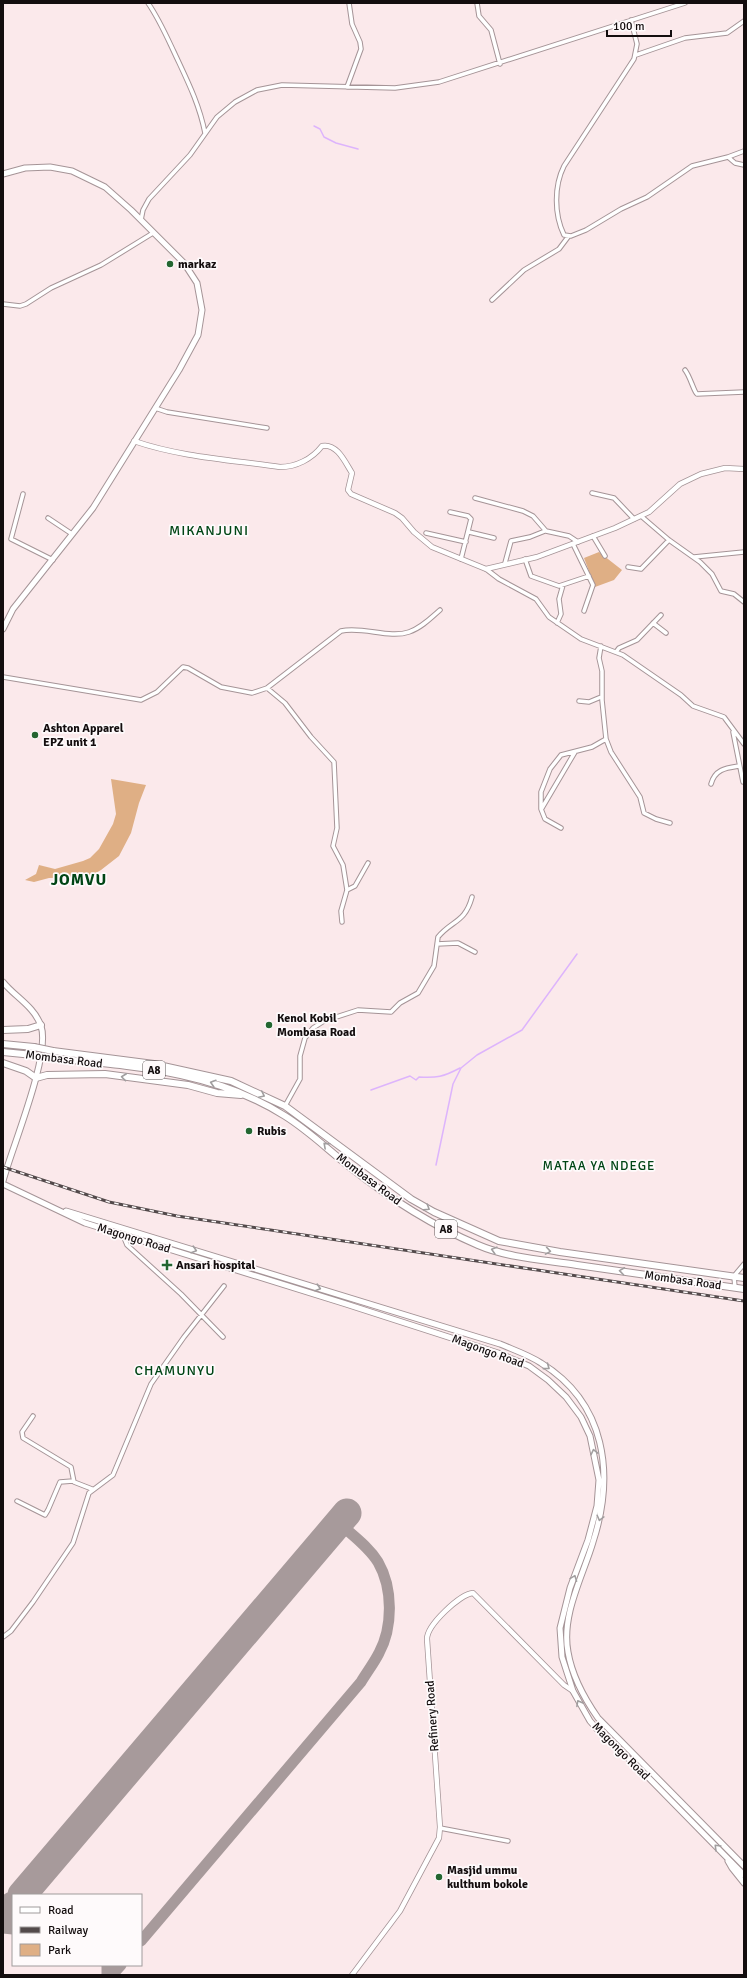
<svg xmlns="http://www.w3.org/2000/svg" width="747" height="1978" viewBox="0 0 747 1978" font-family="Signika,sans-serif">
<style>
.green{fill:#dfaf85}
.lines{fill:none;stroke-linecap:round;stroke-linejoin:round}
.stream{stroke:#ddb4fc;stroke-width:1.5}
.taxiway{stroke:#a79a9b;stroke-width:11}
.runway{stroke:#a79a9b;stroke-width:29}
.minor-casing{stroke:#a59497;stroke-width:5.5}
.tertiary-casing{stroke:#a59497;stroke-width:6}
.secondary-casing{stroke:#a59497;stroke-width:7}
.trunk-casing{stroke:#a59497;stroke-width:8}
.minor{stroke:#fff;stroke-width:3.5}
.tertiary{stroke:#fff;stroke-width:4.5}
.secondary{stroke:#fff;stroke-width:5}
.trunk{stroke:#fff;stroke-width:6}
.rail-casing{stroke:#534a4b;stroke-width:3}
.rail{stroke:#fefafb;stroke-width:1.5;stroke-dasharray:4.5;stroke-linecap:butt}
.trunk-bridge-casing{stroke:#a59497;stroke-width:8;stroke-linecap:butt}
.trunk-bridge{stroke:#fff;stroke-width:6}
.oneway{stroke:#a19e9f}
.poi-dot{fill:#236631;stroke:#fefafb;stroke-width:1.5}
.labels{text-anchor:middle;stroke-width:3.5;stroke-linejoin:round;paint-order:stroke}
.shield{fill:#fefafb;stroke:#5a5455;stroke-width:1}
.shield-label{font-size:11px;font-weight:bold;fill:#130d0e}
.poi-label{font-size:12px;font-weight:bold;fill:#130d0e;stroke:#fefafb;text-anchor:start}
.street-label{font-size:12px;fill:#130d0e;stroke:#fefafb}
.neighbourhood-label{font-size:13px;letter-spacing:1px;fill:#004515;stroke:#fefafb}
.quarter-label{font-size:14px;letter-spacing:1px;fill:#004515;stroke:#fefafb}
.district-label{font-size:16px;font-weight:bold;letter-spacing:1px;fill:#004515;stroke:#fefafb}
</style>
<rect width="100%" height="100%" fill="#fbe9eb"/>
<path class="green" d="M 599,552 L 622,570 L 614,580 L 595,587 L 584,558 Z
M 111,779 L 146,785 L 139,803 L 131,833 L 119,856 L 101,870 L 89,877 L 49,878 L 34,882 L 25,880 L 36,874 L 39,865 L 55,869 L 83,861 L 90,858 L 99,849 L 113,824 L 116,814 Z"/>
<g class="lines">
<path class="stream" d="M 314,126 L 320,129 L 324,137 L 336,143 L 358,149
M 371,1090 L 410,1076 L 416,1080 L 419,1077 C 437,1078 443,1077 460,1068
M 436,1165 L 453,1084 L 461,1068 L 477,1055 L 522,1030 L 577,954"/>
<path class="taxiway" d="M 3,1928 L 13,1929
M 141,1941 L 361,1682 C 367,1672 374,1663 379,1653 C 393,1627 393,1588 378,1562 C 368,1546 352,1535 339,1523
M 107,1965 L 107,1975
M 112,1975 L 121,1965"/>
<path class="runway" d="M 22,1895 L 347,1513
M 3,1917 L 13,1906"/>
<defs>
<path id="minor" d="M 148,3 C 159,19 166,35 174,52 C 187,80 199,103 205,133
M 477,3 L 479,16 L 491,30 L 500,64
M 631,20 L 637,44 L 634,59 L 564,166 C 554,186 554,214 564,235 L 571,236 L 586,230 L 621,209 L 647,197 L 692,166 L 728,157 L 735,163 L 744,165
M 636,55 L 685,38 L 727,33 L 744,21
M 347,87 L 361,49 L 360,42 L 352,24 L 349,3
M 728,157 L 744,151
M 141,220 L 143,210 L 149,199 L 190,155 L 217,117 L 235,102 L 257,90 L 282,85 L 395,88 L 439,82 L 685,3
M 492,300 L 524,270 L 559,249 L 568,237
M 3,304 L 20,306 L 26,304 L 51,288 L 101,265 L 153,233
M 685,370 C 690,376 694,392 697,394 L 744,392
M 155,408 L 167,412 L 267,428
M 592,493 L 614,498 L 634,519
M 23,494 L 11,539 L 53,560
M 475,498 L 523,511 L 533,516 L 546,531 L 569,536 L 578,542
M 450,512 L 468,516 L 471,519 L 461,559
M 641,516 L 669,540 L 700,562 L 712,574 L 721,591 L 734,594 L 744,602
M 48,518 L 72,534
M 469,532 L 494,538
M 426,533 L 466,542
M 593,536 L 605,556
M 573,544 L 593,585 L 584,611
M 694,557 L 744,552
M 525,559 L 531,576 L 559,586 L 589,576
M 505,563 L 511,541 L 530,537 L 545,531
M 628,567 L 641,569 L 669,540
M 486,569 L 499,579 L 536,599 L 549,617 L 581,639 L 623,655 L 681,695 L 693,706 L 724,717 L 744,744
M 557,623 L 561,614 L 559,599 L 563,585
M 653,623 L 666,633
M 601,646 L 599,658 L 602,671 L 602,700 L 606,739 L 611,752 L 640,797 L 644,813 L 656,819 L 670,823
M 616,652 L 619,648 L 637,640 L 661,615
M 3,677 L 141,700 L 157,692 L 183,667 L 188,668 L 221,687 L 252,693 L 267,688 L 285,703 L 311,737 L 334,762 L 337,828 L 333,846 L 343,865 L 347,890 L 341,911 L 342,922
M 267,688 L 341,631 C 363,626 389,639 409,632 C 421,628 431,618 440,610
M 579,701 L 589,702 L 601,697
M 733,732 L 743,782
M 711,784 C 715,769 726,768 739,766
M 542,808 L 575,752
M 561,828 L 545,819 L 541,809 L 541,792 L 550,769 L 561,755 L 592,747 L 606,739
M 347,890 L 355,886 L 368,863
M 437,944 L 458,943 L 475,952
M 285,1106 L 300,1079 L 300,1056 L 305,1038 L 313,1028 L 324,1021 L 358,1010 L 391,1012 L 400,1003 L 418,993 L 434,966 L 438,937 C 452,920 465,923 472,897
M 123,1235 L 127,1245 L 181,1294 L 223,1337
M 735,1288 L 734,1276 L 744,1264
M 33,1416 L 22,1432 L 23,1438 L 71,1467 L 74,1482 L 92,1489
M 17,1501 L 45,1515 L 48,1510 L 60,1482 L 73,1481
M 3,1637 L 11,1631 L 33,1602 L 73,1543 L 89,1493 L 113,1475 L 151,1384 L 184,1337 L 224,1286
M 440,1828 L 508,1841"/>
<path id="tertiary" d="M 134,441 C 180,457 232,460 280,467 C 296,467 312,459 322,446 C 337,443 345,462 352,473 L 348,490 L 351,494 L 395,513 L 402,518 L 414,532 L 432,547 L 486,569 L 537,557 L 615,528 L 649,512 L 680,484 L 701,474 L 725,468 L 744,469
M 352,1975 L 400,1911 L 439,1838 L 440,1827 L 427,1639 C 427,1625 460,1594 473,1593 L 564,1685 L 573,1691"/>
<path id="secondary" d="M 3,174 L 25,168 L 50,167 L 72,171 L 105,187 L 131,210 L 184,263 L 197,283 L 202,310 L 198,335 L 179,370 L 93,508 L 13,609 L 3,629
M 3,982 C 15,997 34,1006 41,1026 C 51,1055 12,1147 3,1181
M 3,1184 L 85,1223 L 346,1304 L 498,1353 L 529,1366 L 548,1380 L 566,1397 L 581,1417 L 590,1436 L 599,1480 L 597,1506 L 588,1540 L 570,1588 L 560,1628 L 562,1657 L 573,1691 L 590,1721 L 604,1737 L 640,1769 L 744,1875
M 66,1211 L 500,1344 C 514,1350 529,1355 541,1363 C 606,1403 615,1474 593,1542 C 583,1576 561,1615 568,1652 C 572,1676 584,1698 598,1718 L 744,1866
M 728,1861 L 732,1868 L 744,1883"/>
<path id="trunk" d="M 3,1030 L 28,1029 L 41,1025
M 3,1044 L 34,1047
M 53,1051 L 154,1064 L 231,1081 L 285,1106 L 411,1199 L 434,1212 L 499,1241 L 560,1252 L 744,1278
M 3,1052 L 33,1055
M 51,1058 C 131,1066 215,1071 285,1116 C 309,1131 328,1150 350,1167 C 389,1198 431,1225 478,1245 C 508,1258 545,1260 577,1265 C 633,1273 688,1281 744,1289
M 3,1063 L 26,1071 L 36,1078 L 47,1075 L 105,1074 L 188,1085 L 217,1093 L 241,1095"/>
</defs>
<use href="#minor" class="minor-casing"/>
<use href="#tertiary" class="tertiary-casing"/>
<use href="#secondary" class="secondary-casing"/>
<use href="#trunk" class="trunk-casing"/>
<use href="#minor" class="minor"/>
<use href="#tertiary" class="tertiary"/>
<use href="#secondary" class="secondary"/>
<use href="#trunk" class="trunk"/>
<defs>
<path id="rail" d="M 3,1167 L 109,1202 L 177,1216 L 744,1301"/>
</defs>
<use href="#rail" class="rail-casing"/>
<use href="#rail" class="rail"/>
<defs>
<path id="trunk-bridge" d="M 34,1047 L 53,1051
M 33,1055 L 51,1058"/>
</defs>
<use href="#trunk-bridge" class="trunk-bridge-casing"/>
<use href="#trunk-bridge" class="trunk-bridge"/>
</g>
<defs><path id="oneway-chevron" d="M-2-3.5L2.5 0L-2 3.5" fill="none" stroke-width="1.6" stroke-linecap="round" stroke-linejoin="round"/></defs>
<g class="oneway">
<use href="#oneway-chevron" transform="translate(124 1077) rotate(-173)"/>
<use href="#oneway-chevron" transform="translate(213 1083) rotate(-163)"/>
<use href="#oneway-chevron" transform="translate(262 1095) rotate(25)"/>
<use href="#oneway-chevron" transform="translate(326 1145) rotate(-138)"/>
<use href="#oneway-chevron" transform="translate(427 1208) rotate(32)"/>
<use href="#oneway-chevron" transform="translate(194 1250) rotate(17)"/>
<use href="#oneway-chevron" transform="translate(494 1250) rotate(-164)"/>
<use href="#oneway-chevron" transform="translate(548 1251) rotate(9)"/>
<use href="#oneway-chevron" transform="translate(622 1271) rotate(-172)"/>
<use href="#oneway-chevron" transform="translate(318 1288) rotate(17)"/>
<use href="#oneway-chevron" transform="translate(547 1367) rotate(36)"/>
<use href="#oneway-chevron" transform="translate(594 1452) rotate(-103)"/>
<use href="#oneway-chevron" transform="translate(600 1518) rotate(104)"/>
<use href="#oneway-chevron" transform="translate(574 1578) rotate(-69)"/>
<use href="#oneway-chevron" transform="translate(579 1703) rotate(-119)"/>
<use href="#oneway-chevron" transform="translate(717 1847) rotate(-135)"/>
</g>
<g class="poi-dot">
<circle cx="170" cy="264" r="4"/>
<circle cx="35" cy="735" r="4"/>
<circle cx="269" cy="1025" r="4"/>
<circle cx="249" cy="1131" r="4"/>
<path d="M165 1259h4v4h4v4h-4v4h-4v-4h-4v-4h4z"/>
<circle cx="439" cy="1877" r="4"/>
</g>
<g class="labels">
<g class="shield">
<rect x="143" y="1061" width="22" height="18" rx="3"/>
<rect x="435" y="1220" width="22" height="18" rx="3"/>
</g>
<g class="shield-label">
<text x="154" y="1074">A8</text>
<text x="446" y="1233">A8</text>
</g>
<g class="poi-label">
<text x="178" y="268">markaz</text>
<text x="43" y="732">Ashton Apparel<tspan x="43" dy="14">EPZ unit 1</tspan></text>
<text x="277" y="1022">Kenol Kobil<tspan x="277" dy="14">Mombasa Road</tspan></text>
<text x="257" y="1135">Rubis</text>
<text x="176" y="1269">Ansari hospital</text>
<text x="447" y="1874">Masjid ummu<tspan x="447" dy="14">kulthum bokole</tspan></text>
</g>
<g class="street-label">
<text transform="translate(64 1059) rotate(7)" y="4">Mombasa Road</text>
<text transform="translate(369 1179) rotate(37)" y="4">Mombasa Road</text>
<text transform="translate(134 1238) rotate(17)" y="4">Magongo Road</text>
<text transform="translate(683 1280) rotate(8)" y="4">Mombasa Road</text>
<text transform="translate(488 1351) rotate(20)" y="4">Magongo Road</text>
<text transform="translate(432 1716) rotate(-94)" y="4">Refinery Road</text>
<text transform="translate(621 1751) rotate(45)" y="4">Magongo Road</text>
</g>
<g class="neighbourhood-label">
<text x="599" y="1170">MATAA YA NDEGE</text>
</g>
<g class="quarter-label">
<text x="209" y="535">MIKANJUNI</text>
<text x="175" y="1375">CHAMUNYU</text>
</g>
<g class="district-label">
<text x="79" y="885">JOMVU</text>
</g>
</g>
<rect width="747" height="1978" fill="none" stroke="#130d0e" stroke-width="8"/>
<rect x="12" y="1894" width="130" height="72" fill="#fefafb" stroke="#a09b9c"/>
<rect x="20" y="1907" width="20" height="6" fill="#ffffff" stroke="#a09b9c"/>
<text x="48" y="1914" font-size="12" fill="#130d0e">Road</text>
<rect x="20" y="1927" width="20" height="6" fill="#534a4b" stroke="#a09b9c"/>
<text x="48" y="1934" font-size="12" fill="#130d0e">Railway</text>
<rect x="20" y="1944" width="20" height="12" fill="#dfaf85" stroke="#a09b9c"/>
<text x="48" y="1954" font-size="12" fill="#130d0e">Park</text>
<path d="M607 30v6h64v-6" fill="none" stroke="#130d0e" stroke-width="2"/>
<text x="613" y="30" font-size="12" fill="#130d0e" stroke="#fefafb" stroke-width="3" paint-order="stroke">100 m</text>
</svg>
